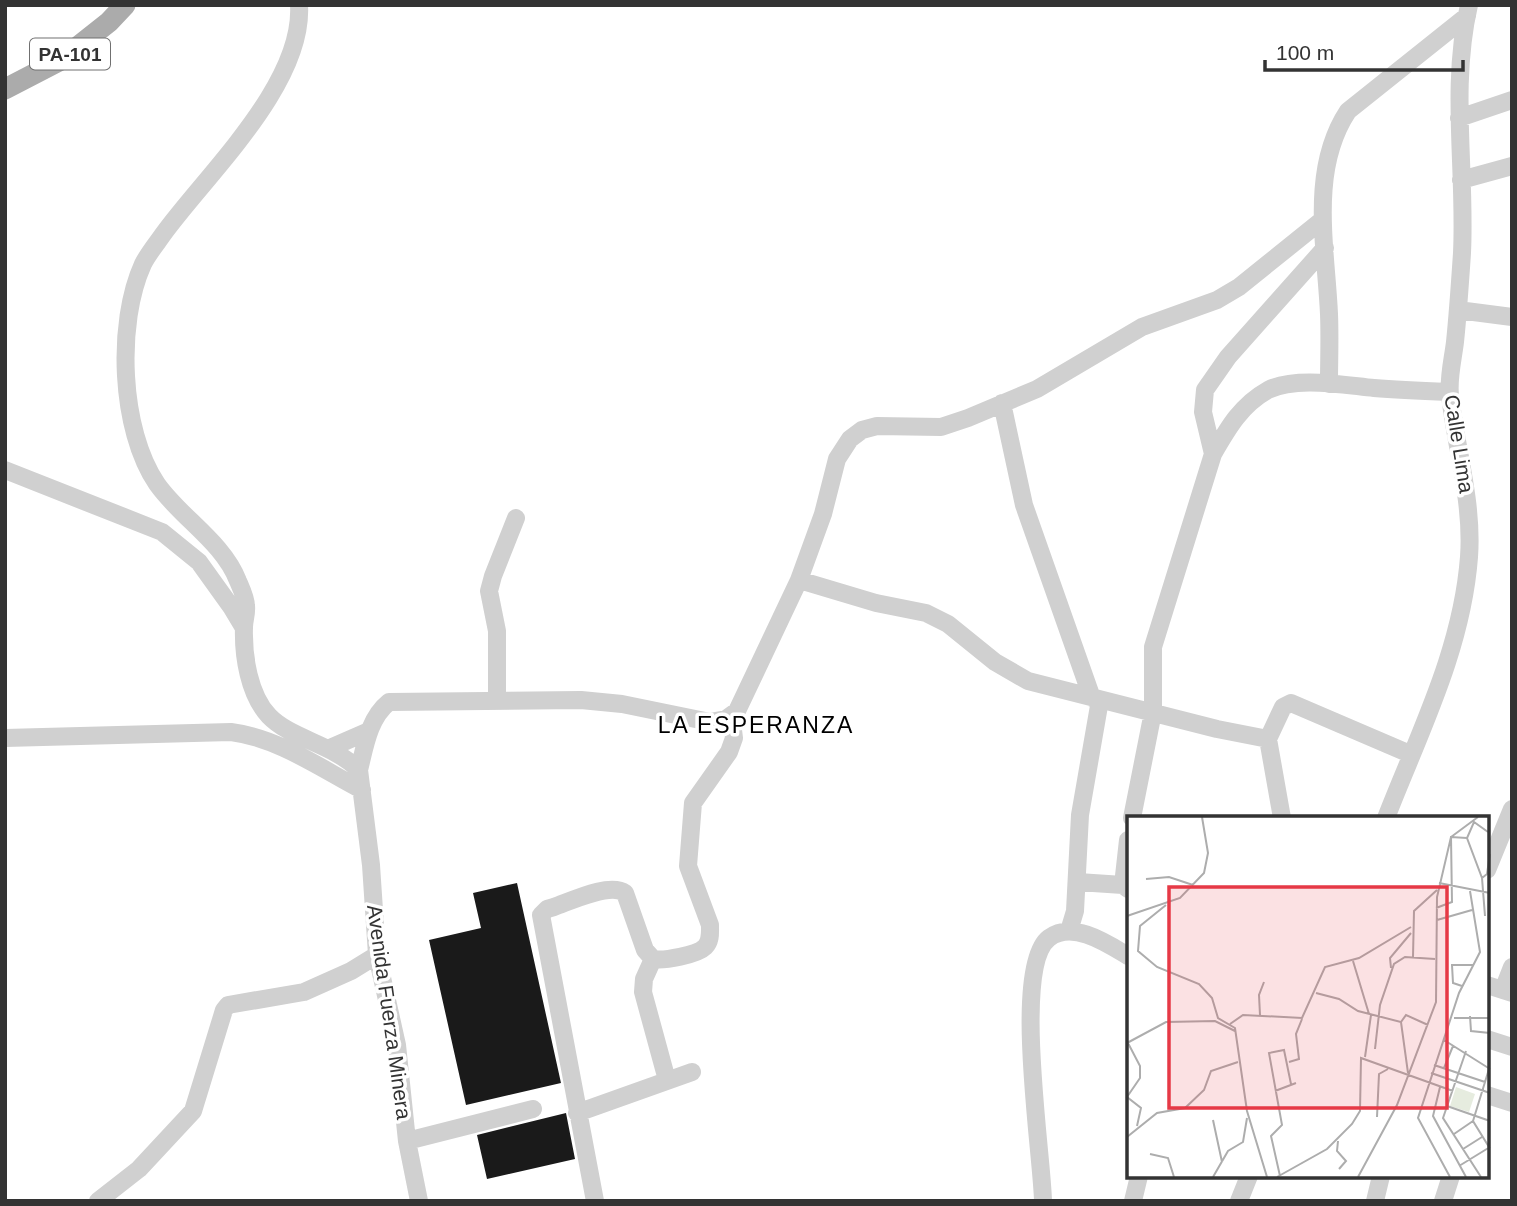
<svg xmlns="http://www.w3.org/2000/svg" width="1517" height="1206" viewBox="0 0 1517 1206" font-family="Helvetica,sans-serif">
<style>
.building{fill:#1a1a1a}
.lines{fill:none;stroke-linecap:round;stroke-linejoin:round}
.minor{stroke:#d0d0d0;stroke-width:18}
.major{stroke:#ababab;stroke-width:21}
.labels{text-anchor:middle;stroke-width:7;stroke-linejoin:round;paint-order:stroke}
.shield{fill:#fff;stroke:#707070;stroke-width:2}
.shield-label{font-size:19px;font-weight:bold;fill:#333}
.street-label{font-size:21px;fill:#333;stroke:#fff}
.neighbourhood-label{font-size:23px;letter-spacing:2px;fill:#000;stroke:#fff}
.inset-road{fill:none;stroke:#adadad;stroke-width:2}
.view{fill:#e63946;fill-opacity:0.15;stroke:#e63946;stroke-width:3.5}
.inset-edge{fill:none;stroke:#333;stroke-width:3.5}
</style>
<rect width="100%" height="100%" fill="#fff"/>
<path class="building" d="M 517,883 L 561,1083 L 466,1105 L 429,940 L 481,928 L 473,893 Z
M 566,1113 L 575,1159 L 487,1179 L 477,1135 Z"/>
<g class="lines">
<path class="minor" d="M 299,5 C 304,84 207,174 164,233 C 157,243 148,254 143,264 C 116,323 120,430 157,484 C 181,518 223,542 238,581 C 241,588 246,598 246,606 C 247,613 244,620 244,627 C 243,656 249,695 269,716 C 291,739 333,744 359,770 L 371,865 L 377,955 L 397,1045 L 407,1141 L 419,1201
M 1459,118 L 1512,100
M 1461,180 L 1512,166
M 1458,310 L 1512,317
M 1329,384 C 1329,360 1330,337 1329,314 C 1326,247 1309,170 1348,111 L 1467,16
M 1002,403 L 1024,505 L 1092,698
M 1213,454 L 1203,412 L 1205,390 L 1228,357 L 1325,248
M 5,470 L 162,532 L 199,562 L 232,608 L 244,628
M 799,580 L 876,603 L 926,613 L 948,624 L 995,662 L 1028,681 L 1217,729 L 1268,739 L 1282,818
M 497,701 L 497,631 L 489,591 L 493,576 L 516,518
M 5,738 L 231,732 C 278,738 320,768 362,790
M 1268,739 L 1283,707 L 1291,703 L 1410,754
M 330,748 L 369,731
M 359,770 C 365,746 369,718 389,702 L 581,700 L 622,704 L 710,722 L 726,719 L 737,711 L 799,580 L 823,514 L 837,459 L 850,439 L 862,430 L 877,426 L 941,427 L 968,418 L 1037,389 L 1142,327 L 1217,300 L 1239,287 L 1321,221
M 1132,818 L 1153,712 L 1153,647 L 1213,454 C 1228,428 1241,405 1268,390 C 1296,376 1343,385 1374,388 C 1399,390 1424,391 1449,392
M 1386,818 C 1419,733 1462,650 1469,557 C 1473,502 1456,449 1450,395 C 1448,378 1453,359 1455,342 C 1458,313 1460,283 1462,253 C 1466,170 1450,87 1469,5
M 1487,870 L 1512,809
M 1078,882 L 1123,885 L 1128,889
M 1123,885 L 1128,840
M 1069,931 L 1075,911 L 1080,815 L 1100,700
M 653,959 L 644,979 L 643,992 L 667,1080
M 1487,985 L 1512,993
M 1503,990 L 1512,967
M 1487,1039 L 1512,1047
M 1487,1095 L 1512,1103
M 577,1113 L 692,1072
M 407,1141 L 533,1109
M 98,1201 L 139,1169 L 193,1111 L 224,1010 L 228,1005 L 304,992 L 351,971 L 377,955
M 595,1201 L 541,915 L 547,909 L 554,907 C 571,901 610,882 625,893 L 645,950 L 653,959 C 664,961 697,955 705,947 C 711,941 710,933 710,925 L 688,866 L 693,803 L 729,752 L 734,738 L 733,730 L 726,719
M 1043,1201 C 1042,1152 1012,966 1049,938 C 1073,920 1108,944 1128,956
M 1133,1201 L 1139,1176
M 1239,1201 L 1249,1176
M 1375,1201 L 1381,1176
M 1443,1201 L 1451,1176"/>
<path class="major" d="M 5,89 L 61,60 L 109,22 L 125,5"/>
</g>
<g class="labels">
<rect class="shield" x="30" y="38.5" width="80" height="31" rx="5"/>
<g class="shield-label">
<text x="70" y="61">PA-101</text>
</g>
<g class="street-label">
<text transform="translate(1459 444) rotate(81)" y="7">Calle Lima</text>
<text transform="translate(389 1012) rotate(82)" y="7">Avenida Fuerza Minera</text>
</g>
<g class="neighbourhood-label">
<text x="756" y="733">LA ESPERANZA</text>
</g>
</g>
<g transform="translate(1127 816)">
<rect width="362" height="362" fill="#fff"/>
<path d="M 329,271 L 348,278 L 342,296 L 323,290 Z" fill="#e6ecdf"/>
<path class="inset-road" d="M 355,62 L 360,58 L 363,38M 19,63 L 42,61 L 66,69M 312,67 L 363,77M 39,89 L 13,110 L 11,135 L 30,151 L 72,168 L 85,182 L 91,202 L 108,212 L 120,295 L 140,361M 309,92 L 325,86 L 324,21 L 340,22M 0,100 L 53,82 L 77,57 L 81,37 L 75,1M 358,100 L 355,62 L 340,22 L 347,6 L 361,16M 310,104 L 345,94M 286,141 L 287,95 L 310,74M 226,145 L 242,198M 264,152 L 263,142 L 284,117M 335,170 L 326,167 L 325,149 L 346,149M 189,177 L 212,183 L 231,195 L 274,206 L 281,257M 133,199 L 132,179 L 137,166M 343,200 L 344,215 L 363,217M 327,202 L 363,202M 274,206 L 279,199 L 301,209M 103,208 L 116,199 L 175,202 L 198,151 L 232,142 L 284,111M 317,224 L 363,253M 0,227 L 39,206 L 88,205 L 108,215M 1,227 L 13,250 L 13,262 L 0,281 L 14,292 L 10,310M 248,233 L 253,189 L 267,148 L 278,141 L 308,143M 339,235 L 316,302 L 354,361M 238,241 L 244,199M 162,246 L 172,243 L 169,218 L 175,203M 307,249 L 358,266M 317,252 L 326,230M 304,257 L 363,277M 313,271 L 306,300 L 339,361M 148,275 L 169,267M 320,290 L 363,305M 250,301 L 252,258 L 261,253M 86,304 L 95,346M 327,318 L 346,305M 0,321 L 30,297 L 58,292 L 77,274 L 84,255 L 111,246M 211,325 L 210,335 L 219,345 L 212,353M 362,331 L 346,305 L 362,253M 336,333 L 355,321M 23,338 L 41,342 L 47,361M 332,350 L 363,331M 153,360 L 144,320 L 155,309 L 142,237 L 157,234 L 164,268M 86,361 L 101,335 L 116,326 L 120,302M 150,361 L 200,333 L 225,308 L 233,295 L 234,242 L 326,275M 231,361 L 270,289 L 309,186 L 310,81 L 324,21 L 351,1M 323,361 L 291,302 L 332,177 L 353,136 L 343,75"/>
<path class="view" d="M 42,71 L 320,71 L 320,292 L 42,292 Z"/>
<rect width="362" height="362" class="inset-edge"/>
</g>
<rect width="1517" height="1206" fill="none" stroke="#333333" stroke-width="14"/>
<path d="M1265 60v10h198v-10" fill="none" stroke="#333333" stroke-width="3.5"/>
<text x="1276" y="60" font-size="21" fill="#333333" stroke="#ffffff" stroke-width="5" paint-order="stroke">100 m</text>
</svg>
